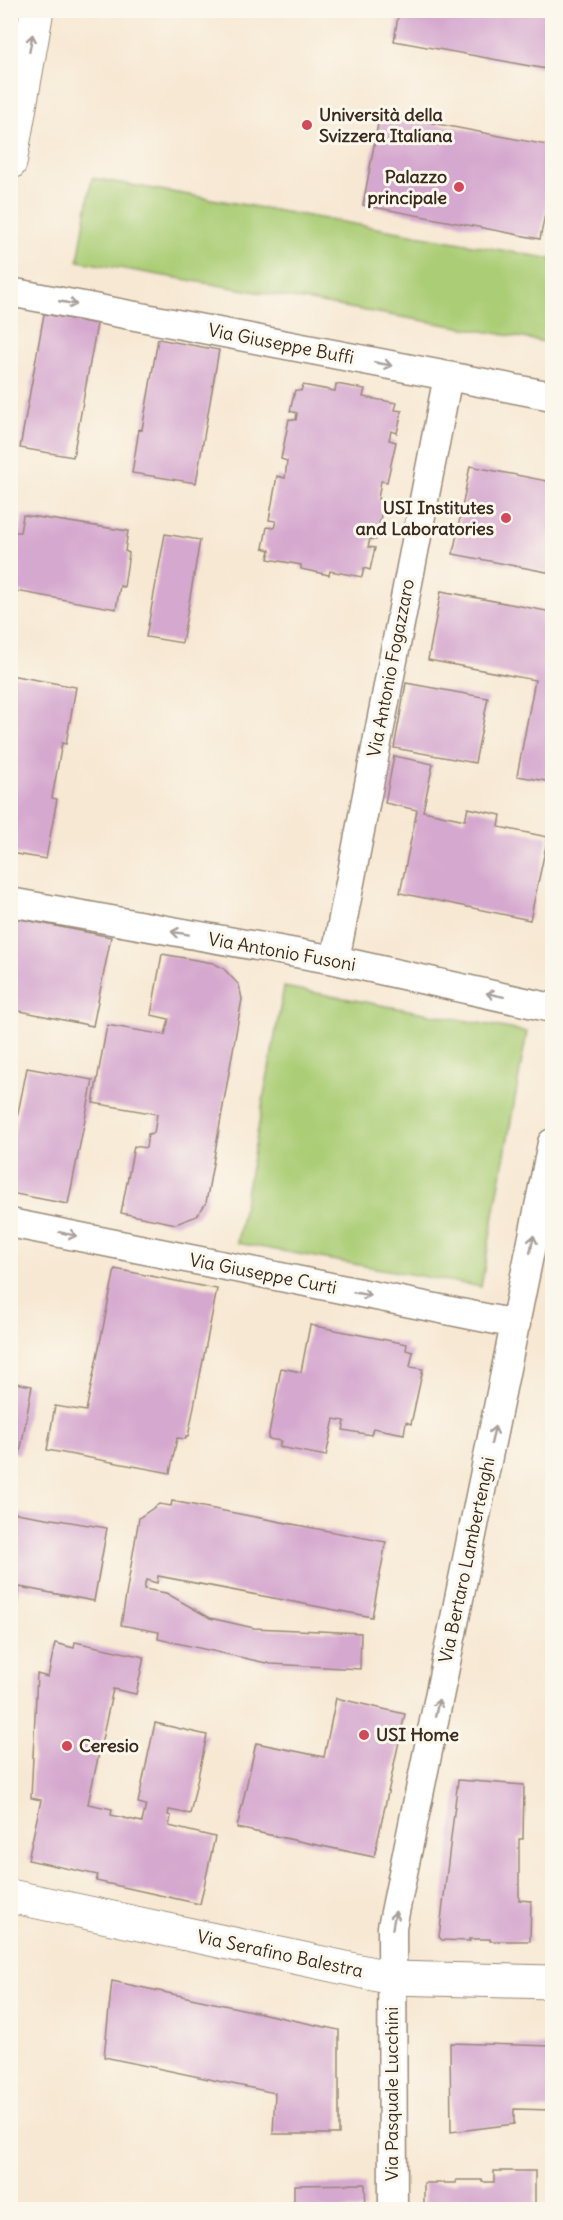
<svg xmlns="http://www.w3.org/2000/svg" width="563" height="2220" viewBox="0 0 563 2220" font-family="Delius,sans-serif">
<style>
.green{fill:#abcd76;stroke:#737c4a;stroke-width:1.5}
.building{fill:#d5a8cf}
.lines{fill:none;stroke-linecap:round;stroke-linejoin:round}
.street-casing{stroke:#998978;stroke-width:31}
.secondary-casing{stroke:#998978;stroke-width:35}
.street{stroke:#fff;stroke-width:28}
.secondary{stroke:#fff;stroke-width:33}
.oneway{stroke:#a79f9a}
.poi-dot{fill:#d1495b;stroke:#fbf7ec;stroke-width:2}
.labels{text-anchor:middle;stroke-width:6;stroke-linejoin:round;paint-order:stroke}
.poi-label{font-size:18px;font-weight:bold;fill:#3b2a1e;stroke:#fbf7ec;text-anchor:start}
.street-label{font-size:18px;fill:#3b2a1e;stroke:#fbf7ec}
</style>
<rect width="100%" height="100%" fill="#fbf7ec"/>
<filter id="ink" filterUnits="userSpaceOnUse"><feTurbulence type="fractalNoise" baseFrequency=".0167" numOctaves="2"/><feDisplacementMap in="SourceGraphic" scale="12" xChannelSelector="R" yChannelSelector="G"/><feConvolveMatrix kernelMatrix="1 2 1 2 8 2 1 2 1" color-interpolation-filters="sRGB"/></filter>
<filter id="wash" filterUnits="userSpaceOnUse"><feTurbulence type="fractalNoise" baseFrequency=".008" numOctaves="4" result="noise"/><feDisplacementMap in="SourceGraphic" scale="24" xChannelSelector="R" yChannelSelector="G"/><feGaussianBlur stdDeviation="1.35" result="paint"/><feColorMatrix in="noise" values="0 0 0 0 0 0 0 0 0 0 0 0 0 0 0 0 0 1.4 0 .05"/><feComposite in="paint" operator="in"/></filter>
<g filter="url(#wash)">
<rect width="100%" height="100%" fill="#f7e8d3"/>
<path class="green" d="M 92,178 L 552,259 L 552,343 L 78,261 Z
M 284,987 L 527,1032 L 481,1287 L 237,1243 Z"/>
<g id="blocks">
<path class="building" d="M 399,10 L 552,10 L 552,70 L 394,41 Z
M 380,113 L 552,146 L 552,201 L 548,200 L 540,239 L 363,205 Z
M 44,314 L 97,324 L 73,457 L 20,448 Z
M 158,339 L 219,350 L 196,483 L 132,473 L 139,429 L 142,430 Z
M 336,384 L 365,389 L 363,397 L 397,403 L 395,410 L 402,411 L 397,433 L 391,431 L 389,440 L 396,442 L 387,482 L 381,481 L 378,499 L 384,500 L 376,540 L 370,539 L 368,547 L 375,548 L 370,570 L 364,568 L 362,577 L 330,571 L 329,575 L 301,569 L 301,565 L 268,559 L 270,550 L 263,548 L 267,527 L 274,528 L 276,521 L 269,520 L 277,476 L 285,478 L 287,461 L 281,459 L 289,419 L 296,420 L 297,413 L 290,411 L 295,390 L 301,391 L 303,385 L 335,391 Z
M 470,466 L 552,482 L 552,573 L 453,554 Z
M 23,515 L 128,531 L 125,551 L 129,553 L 124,587 L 120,586 L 116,609 L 10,590 L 14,567 L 10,567 L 10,555 L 14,532 L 20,532 Z
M 165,534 L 200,540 L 182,643 L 146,637 Z
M 441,591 L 552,612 L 552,782 L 517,776 L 535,680 L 428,660 Z
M 10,675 L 76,687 L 66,744 L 62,743 L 52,798 L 57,799 L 46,859 L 10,853 Z
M 406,683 L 488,698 L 475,763 L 394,748 Z
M 394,756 L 433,764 L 423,811 L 465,820 L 468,808 L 501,815 L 499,827 L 548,837 L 530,920 L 400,893 L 417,810 L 385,803 Z
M 10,917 L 111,937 L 93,1026 L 10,1009 Z
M 162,954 L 213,963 L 223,968 L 239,985 L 242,999 L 206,1203 L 197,1216 L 176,1224 L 121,1213 L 134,1146 L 146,1148 L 148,1134 L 154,1133 L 157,1114 L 93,1103 L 107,1025 L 165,1035 L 169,1019 L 151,1015 Z
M 27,1068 L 93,1080 L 68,1204 L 10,1193 L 10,1153 Z
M 115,1269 L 217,1289 L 188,1437 L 186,1436 L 186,1439 L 177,1438 L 170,1473 L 47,1450 L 55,1406 L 86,1411 Z
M 310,1325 L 407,1344 L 406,1350 L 413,1352 L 410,1367 L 423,1369 L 411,1424 L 406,1422 L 404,1434 L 373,1428 L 371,1435 L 343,1430 L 345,1421 L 334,1419 L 326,1456 L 279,1447 L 281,1441 L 268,1439 L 281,1368 L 301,1372 Z
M 10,1382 L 32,1386 L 20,1454 L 10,1452 Z
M 172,1501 L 386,1542 L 372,1617 L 158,1576 L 157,1583 L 146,1580 L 144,1589 L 166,1593 L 210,1618 L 254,1628 L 361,1633 L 360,1669 L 271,1664 L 158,1639 L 159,1632 L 121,1625 L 139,1518 L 159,1504 L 171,1506 Z
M 10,1512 L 107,1528 L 94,1601 L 19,1587 L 14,1616 L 10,1615 Z
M 75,1642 L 144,1657 L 136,1694 L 113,1689 L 88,1804 L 112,1809 L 111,1815 L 142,1822 L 146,1805 L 138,1803 L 155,1723 L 207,1735 L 190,1814 L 169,1810 L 168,1815 L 171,1816 L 169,1826 L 215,1837 L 200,1904 L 96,1881 L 98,1875 L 28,1860 L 41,1800 L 31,1798 L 37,1674 L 48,1677 L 55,1643 L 74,1648 Z
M 336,1698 L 405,1714 L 374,1857 L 237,1828 L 256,1743 L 324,1757 Z
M 458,1780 L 524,1785 L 523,1839 L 519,1839 L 519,1900 L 531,1901 L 530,1941 L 490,1941 L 490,1939 L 469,1939 L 470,1941 L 442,1940 L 439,1937 Z
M 112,1981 L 339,2030 L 339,2134 L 273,2134 L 275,2093 L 104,2057 Z
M 450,2043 L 552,2046 L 552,2110 L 514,2109 L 514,2124 L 451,2132 Z
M 494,2171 L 535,2171 L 535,2210 L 424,2210 L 424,2183 L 456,2183 L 456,2180 L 482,2180 L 482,2182 L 494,2182 Z
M 365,2184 L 366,2210 L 294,2210 L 294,2185 Z
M 173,2205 L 173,2210 L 154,2210 L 154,2208 Z"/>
</g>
</g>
<g filter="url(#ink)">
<use href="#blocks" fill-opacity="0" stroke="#998978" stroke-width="1.5"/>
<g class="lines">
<defs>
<path id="street" d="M 10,292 L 552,396
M 10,902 L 335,960 L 552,1008
M 335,960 L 448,376
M 10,1223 L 516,1324
M 393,2210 L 392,1927 L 552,1143"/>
<path id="secondary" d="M 10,163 L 37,10
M 10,1896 L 392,1978 L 552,1982"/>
</defs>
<use href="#street" class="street-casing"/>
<use href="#secondary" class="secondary-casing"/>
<use href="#street" class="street"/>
<use href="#secondary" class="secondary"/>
</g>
<defs><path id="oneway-shaft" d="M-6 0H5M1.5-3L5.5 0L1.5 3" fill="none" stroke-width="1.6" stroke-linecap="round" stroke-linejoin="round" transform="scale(1.5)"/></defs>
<g class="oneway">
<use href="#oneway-shaft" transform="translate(31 43) rotate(-80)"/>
<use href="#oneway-shaft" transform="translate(68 303) rotate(11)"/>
<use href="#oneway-shaft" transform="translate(383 364) rotate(11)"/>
<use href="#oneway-shaft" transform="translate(180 933) rotate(-170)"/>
<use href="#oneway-shaft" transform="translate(495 995) rotate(-168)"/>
<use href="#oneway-shaft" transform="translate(68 1234) rotate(12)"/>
<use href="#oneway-shaft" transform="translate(532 1244) rotate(-78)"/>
<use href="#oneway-shaft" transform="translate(362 1294) rotate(11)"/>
<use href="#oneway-shaft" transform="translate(493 1435) rotate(-78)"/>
<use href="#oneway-shaft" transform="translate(437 1708) rotate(-78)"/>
<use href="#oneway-shaft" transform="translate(394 1920) rotate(-80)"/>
</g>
</g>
<g class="poi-dot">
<circle cx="307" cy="125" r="6"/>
<circle cx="459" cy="187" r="6"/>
<circle cx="506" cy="518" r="6"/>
<circle cx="364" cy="1735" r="6"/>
<circle cx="67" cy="1746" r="6"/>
</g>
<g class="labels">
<g class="poi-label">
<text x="319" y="121">Università della<tspan x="319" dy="21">Svizzera Italiana</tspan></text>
<text x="447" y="183" text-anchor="end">Palazzo<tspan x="447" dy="21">principale</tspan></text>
<text x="494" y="514" text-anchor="end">USI Institutes<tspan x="494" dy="21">and Laboratories</tspan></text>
<text x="376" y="1741">USI Home</text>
<text x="79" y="1752">Ceresio</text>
</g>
<g class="street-label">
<text transform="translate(281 344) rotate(11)" y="6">Via Giuseppe Buffi</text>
<text transform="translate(391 668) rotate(-79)" y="6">Via Antonio Fogazzaro</text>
<text transform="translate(282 952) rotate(10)" y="6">Via Antonio Fusoni</text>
<text transform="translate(263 1274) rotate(11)" y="6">Via Giuseppe Curti</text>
<text transform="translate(467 1560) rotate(-78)" y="6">Via Bertaro Lambertenghi</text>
<text transform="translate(280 1954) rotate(12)" y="6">Via Serafino Balestra</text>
<text transform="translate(392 2094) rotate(-90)" y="6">Via Pasquale Lucchini</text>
</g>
</g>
<rect width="563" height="2220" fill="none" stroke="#fbf7ec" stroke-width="36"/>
</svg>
